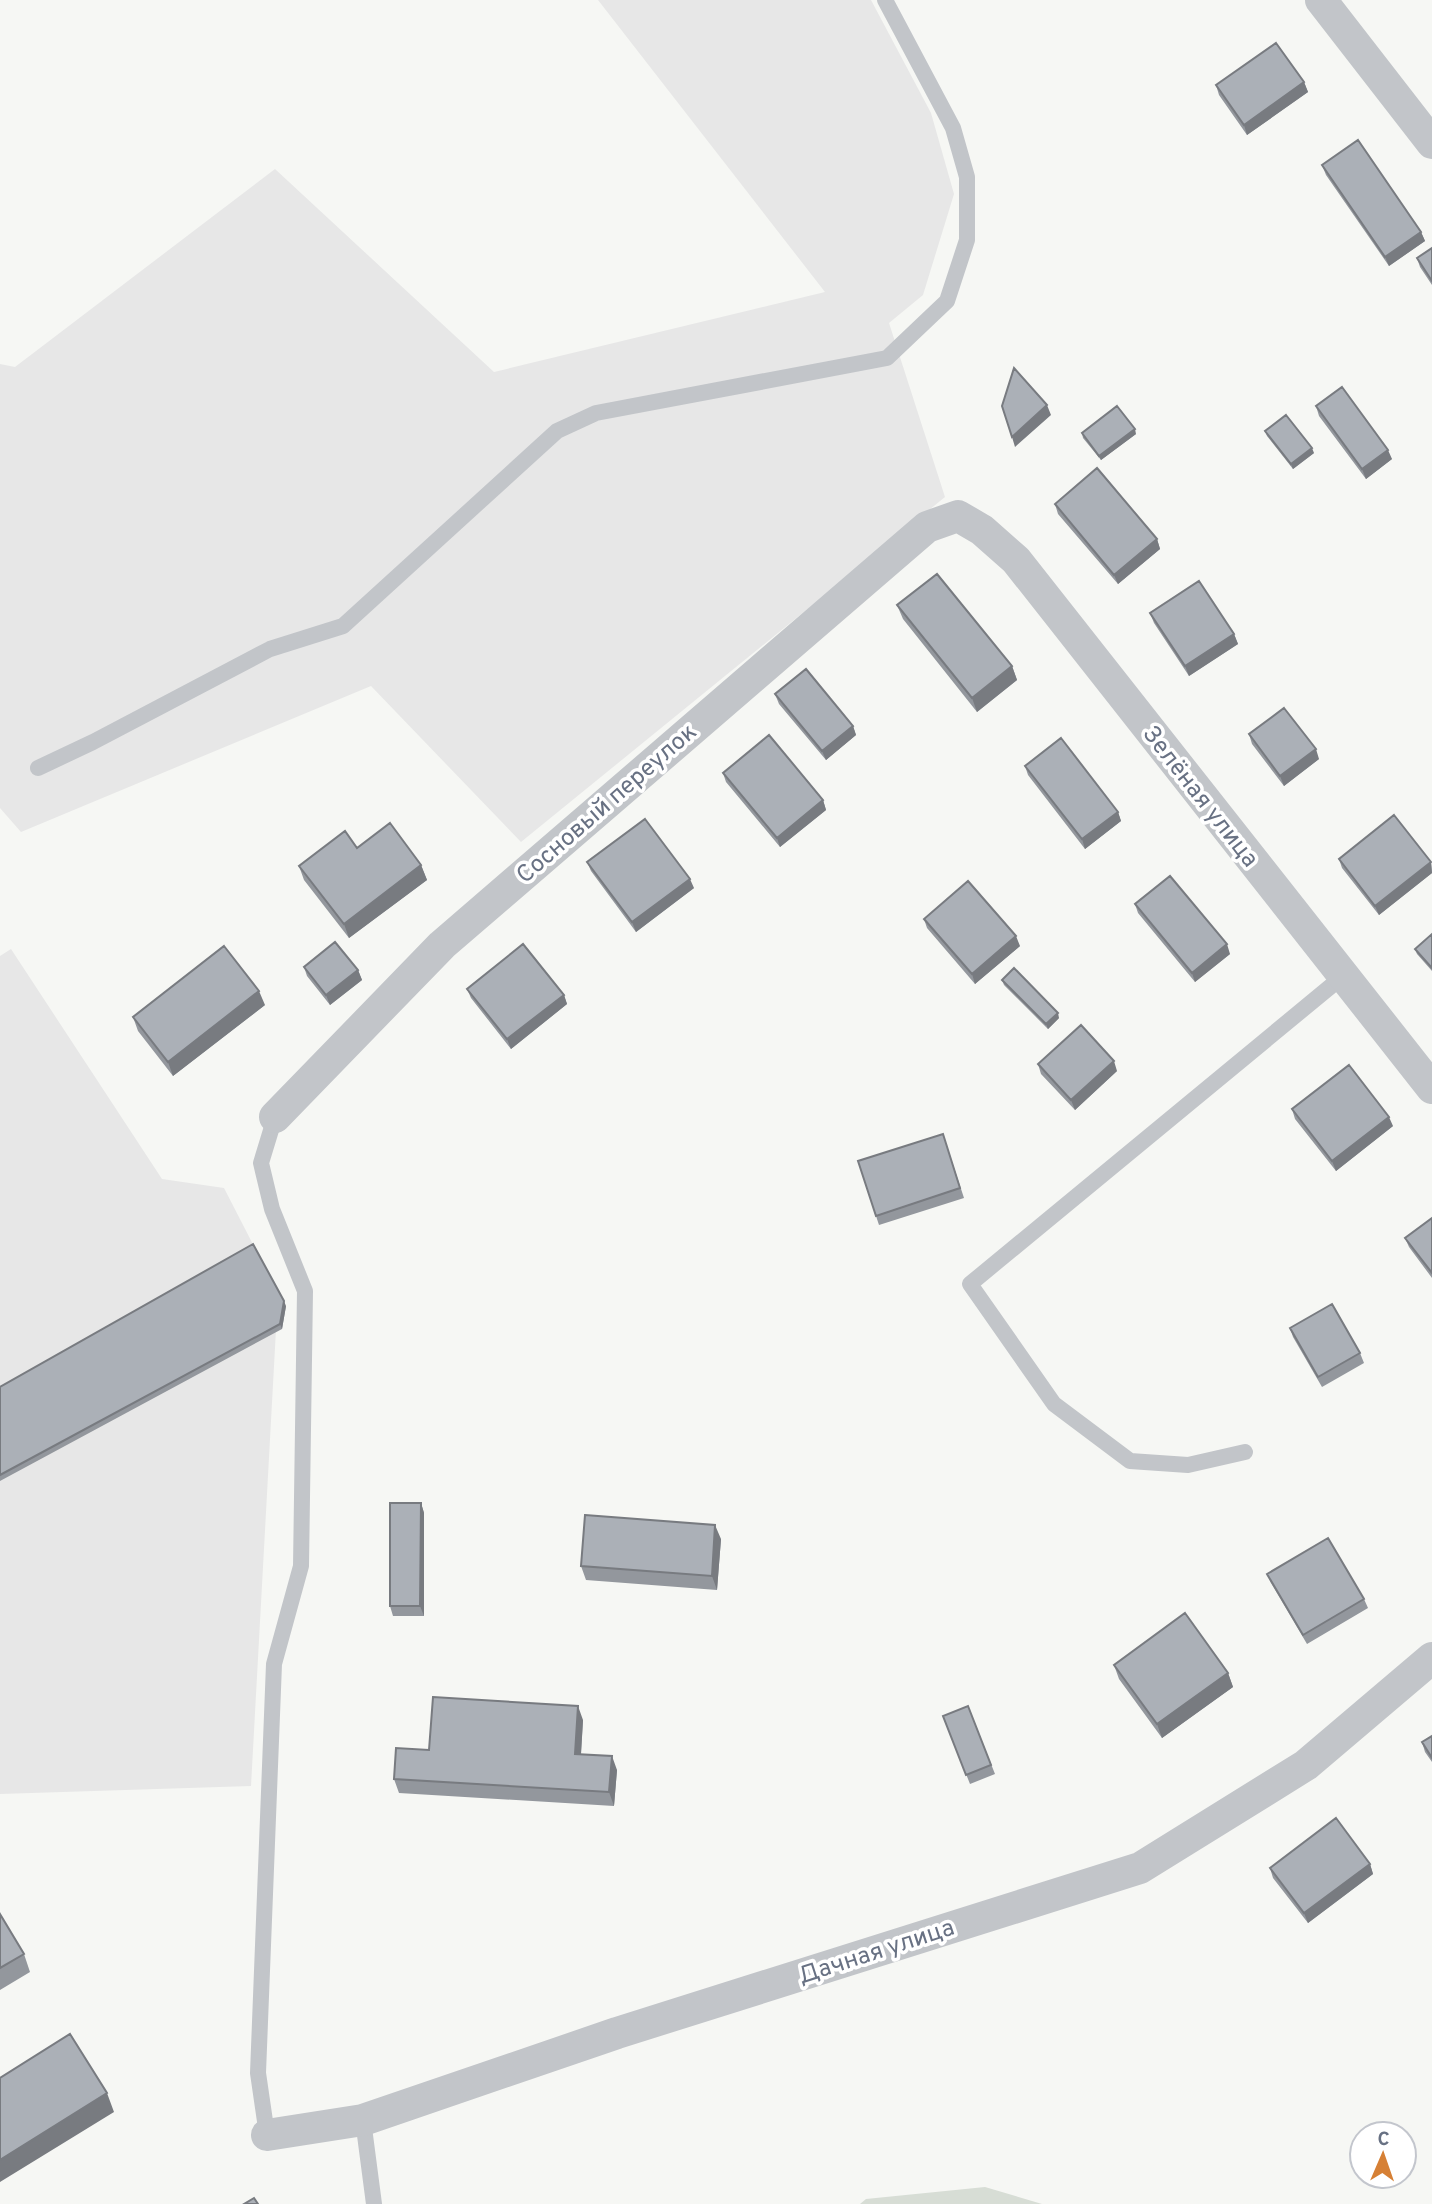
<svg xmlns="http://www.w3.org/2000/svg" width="1432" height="2204" viewBox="0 0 1432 2204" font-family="Overpass,sans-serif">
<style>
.built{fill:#e7e7e7}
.green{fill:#d7ddd5}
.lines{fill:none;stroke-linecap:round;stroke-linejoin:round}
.service{stroke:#c2c5c9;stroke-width:16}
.minor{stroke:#c2c5c9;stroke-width:32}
.wall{fill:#93979d}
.shaded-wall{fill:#787b80}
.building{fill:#abb0b7;stroke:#787b80;stroke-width:2}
.labels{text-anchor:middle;stroke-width:7;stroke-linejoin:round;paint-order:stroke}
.street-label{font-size:24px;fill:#687183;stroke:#fff}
</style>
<rect width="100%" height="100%" fill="#f6f7f4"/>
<path class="built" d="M 598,0 L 871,0 L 931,113 L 954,194 L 923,295 L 889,323 L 945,497 L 521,842 L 371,686 L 21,832 L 0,808 L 0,364 L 15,367 L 275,169 L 494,372 L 825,292 Z
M 11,949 L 162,1179 L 224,1188 L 278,1293 L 251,1786 L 0,1794 L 0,956 Z"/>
<path class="green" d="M 985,2187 L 1042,2204 L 860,2204 L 866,2199 Z"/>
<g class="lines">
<path class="service" d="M 38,768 L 93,742 L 270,649 L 343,626 L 557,431 L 596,413 L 887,358 L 947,301 L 967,240 L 967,177 L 953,128 L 885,0
M 1245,1452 L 1188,1465 L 1130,1461 L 1054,1404 L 970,1284 L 1342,977
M 363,2120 L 374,2204
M 267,2135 L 258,2073 L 274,1664 L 301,1566 L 305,1291 L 272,1209 L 261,1163 L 275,1117"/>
<path class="minor" d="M 1321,0 L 1432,143
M 275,1117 L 442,945 L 927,527 L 958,516 L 982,530 L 1016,560 L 1432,1088
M 267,2135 L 363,2120 L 617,2033 L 1140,1868 L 1306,1765 L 1432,1658"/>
</g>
<path class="wall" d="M 1304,82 L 1308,92 L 1247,135 L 1219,95 L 1216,85 Z
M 1322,165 L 1421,232 L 1425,241 L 1389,266 L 1326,175 Z
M 1432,248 L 1432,285 L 1420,267 L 1417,258 Z
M 1316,406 L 1392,459 L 1366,479 L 1319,416 Z
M 1265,431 L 1314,453 L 1293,469 L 1267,436 Z
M 1082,433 L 1136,434 L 1101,460 L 1083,438 Z
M 1055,504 L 1157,539 L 1160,549 L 1118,584 L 1058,514 Z
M 897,605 L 1012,666 L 1017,680 L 977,712 L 903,619 Z
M 1150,613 L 1234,634 L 1238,644 L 1189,676 L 1154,623 Z
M 775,694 L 853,726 L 856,735 L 826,760 L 779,704 Z
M 1249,734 L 1319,759 L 1284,786 L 1252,744 Z
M 1025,766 L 1118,812 L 1121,821 L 1085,849 L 1028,775 Z
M 723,773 L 823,800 L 826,810 L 780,847 L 726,782 Z
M 357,848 L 421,865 L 427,880 L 349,938 L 304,880 L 299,866 Z
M 1339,859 L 1431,862 L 1432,873 L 1379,915 L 1342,868 Z
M 587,862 L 694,888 L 636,932 L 591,871 Z
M 1135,904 L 1230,954 L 1195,982 L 1138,913 Z
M 924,919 L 1020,946 L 975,984 L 927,928 Z
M 1432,934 L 1432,971 L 1417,954 L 1415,949 Z
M 304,967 L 358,970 L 362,980 L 330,1005 L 307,976 Z
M 1002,980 L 1059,1018 L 1048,1029 L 1004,985 Z
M 467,989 L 564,995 L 567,1004 L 511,1049 L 471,998 Z
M 265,1005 L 173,1076 L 138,1031 L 133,1017 Z
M 1038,1064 L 1117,1071 L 1075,1110 L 1041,1074 Z
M 1292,1109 L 1393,1126 L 1336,1171 L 1295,1119 Z
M 943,1134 L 964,1198 L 879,1225 L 876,1216 Z
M 1432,1218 L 1432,1278 L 1409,1247 L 1405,1238 Z
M 286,1306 L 282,1329 L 0,1481 L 0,1387 Z
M 1290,1328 L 1360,1353 L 1364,1363 L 1322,1387 L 1293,1337 Z
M 421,1503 L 424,1513 L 424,1616 L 393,1616 L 390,1606 Z
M 721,1539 L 717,1590 L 586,1580 L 581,1566 Z
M 1267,1574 L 1364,1599 L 1368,1608 L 1307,1644 L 1271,1583 Z
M 1114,1665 L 1228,1673 L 1233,1687 L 1162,1738 L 1119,1679 Z
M 968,1706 L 995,1774 L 970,1784 L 943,1716 Z
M 583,1720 L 581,1755 L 617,1770 L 614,1806 L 399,1793 L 394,1779 L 429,1750 Z
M 1432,1736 L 1432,1762 L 1425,1752 L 1422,1742 Z
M 1370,1864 L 1373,1874 L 1308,1923 L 1273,1878 L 1270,1868 Z
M 0,1914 L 24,1954 L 30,1972 L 0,1990 Z"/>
<path class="shaded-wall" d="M 1304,82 L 1308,92 L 1247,135 L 1244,125 Z
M 1421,232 L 1425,241 L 1389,266 L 1385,257 Z
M 1047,405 L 1051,415 L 1015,447 L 1012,437 Z
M 1135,429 L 1136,434 L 1101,460 L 1099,456 Z
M 1312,448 L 1314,453 L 1293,469 L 1291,464 Z
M 1388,450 L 1392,459 L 1366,479 L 1362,469 Z
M 1157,539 L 1160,549 L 1118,584 L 1114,575 Z
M 1234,634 L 1238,644 L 1189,676 L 1185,666 Z
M 1012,666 L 1017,680 L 977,712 L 972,698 Z
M 853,726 L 856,735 L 826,760 L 822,751 Z
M 1316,749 L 1319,759 L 1284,786 L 1280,776 Z
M 823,800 L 826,810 L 780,847 L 777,838 Z
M 1118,812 L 1121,821 L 1085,849 L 1082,839 Z
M 1431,862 L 1432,873 L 1379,915 L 1375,906 Z
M 421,865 L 427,880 L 349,938 L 344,924 Z
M 690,879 L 694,888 L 636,932 L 632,922 Z
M 1016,936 L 1020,946 L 975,984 L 972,974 Z
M 1227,944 L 1230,954 L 1195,982 L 1192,973 Z
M 358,970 L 362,980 L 330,1005 L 326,995 Z
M 259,991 L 265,1005 L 173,1076 L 168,1062 Z
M 564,995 L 567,1004 L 511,1049 L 507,1039 Z
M 1058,1013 L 1059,1018 L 1048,1029 L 1046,1024 Z
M 1114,1061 L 1117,1071 L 1075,1110 L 1071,1100 Z
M 1389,1117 L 1393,1126 L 1336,1171 L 1332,1161 Z
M 284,1301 L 286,1306 L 282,1329 L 280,1324 Z
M 421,1503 L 424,1513 L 424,1616 L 420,1606 Z
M 715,1525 L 721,1539 L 717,1590 L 712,1576 Z
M 1228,1673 L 1233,1687 L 1162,1738 L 1157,1724 Z
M 578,1706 L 583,1720 L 580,1768 L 575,1754 Z
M 612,1756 L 617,1770 L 614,1806 L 609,1792 Z
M 1370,1864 L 1373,1874 L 1308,1923 L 1304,1913 Z
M 107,2093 L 114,2112 L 0,2182 L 0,2160 Z"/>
<path class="building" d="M 1276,43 L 1304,82 L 1244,125 L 1216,85 Z
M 1358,140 L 1421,232 L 1385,257 L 1322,165 Z
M 1432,248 L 1432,281 L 1417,258 Z
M 1014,368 L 1047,405 L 1012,437 L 1002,406 Z
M 1342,387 L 1388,450 L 1362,469 L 1316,406 Z
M 1117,406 L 1135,429 L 1099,456 L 1082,433 Z
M 1286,415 L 1312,448 L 1291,464 L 1265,431 Z
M 1097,468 L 1157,539 L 1114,575 L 1055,504 Z
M 937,574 L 1012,666 L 972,698 L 897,605 Z
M 1199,581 L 1234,634 L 1185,666 L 1150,613 Z
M 806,669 L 853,726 L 822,751 L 775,694 Z
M 1284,708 L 1316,749 L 1280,776 L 1249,734 Z
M 769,735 L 823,800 L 777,838 L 723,773 Z
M 1061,738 L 1118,812 L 1082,839 L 1025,766 Z
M 1394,815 L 1431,862 L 1375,906 L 1339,859 Z
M 645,819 L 690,879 L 632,922 L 587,862 Z
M 390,823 L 421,865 L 344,924 L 299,866 L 345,831 L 357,848 Z
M 1170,876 L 1227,944 L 1192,973 L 1135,904 Z
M 968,881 L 1016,936 L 972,974 L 924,919 Z
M 1432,934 L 1432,968 L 1415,949 Z
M 335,942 L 358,970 L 326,995 L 304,967 Z
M 523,944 L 564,995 L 507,1039 L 467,989 Z
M 224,946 L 259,991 L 168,1062 L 133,1017 Z
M 1014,968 L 1058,1013 L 1046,1024 L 1002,980 Z
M 1081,1025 L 1114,1061 L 1071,1100 L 1038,1064 Z
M 1349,1065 L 1389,1117 L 1332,1161 L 1292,1109 Z
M 943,1134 L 960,1188 L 876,1216 L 858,1161 Z
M 1432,1218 L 1432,1273 L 1405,1238 Z
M 253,1244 L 284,1301 L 280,1324 L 0,1475 L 0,1387 Z
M 1332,1304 L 1360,1353 L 1318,1377 L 1290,1328 Z
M 390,1503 L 421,1503 L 420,1606 L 390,1606 Z
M 585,1515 L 715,1525 L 712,1576 L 581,1566 Z
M 1328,1538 L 1364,1599 L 1303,1635 L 1267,1574 Z
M 1185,1613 L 1228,1673 L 1157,1724 L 1114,1665 Z
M 433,1697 L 578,1706 L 575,1754 L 612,1756 L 609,1792 L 394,1779 L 396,1748 L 429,1750 Z
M 968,1706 L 991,1765 L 966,1775 L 943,1716 Z
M 1432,1736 L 1432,1758 L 1422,1742 Z
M 1336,1818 L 1370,1864 L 1304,1913 L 1270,1868 Z
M 0,1914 L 24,1954 L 0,1968 Z
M 70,2034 L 107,2093 L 0,2160 L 0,2078 Z
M 254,2198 L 258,2204 L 244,2204 Z"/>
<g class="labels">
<g class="street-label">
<text transform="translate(1201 796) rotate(52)" y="8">Зелёная улица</text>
<text transform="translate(606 803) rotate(-41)" y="8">Сосновый переулок</text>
<text transform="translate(876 1951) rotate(-18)" y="8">Дачная улица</text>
</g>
</g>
<g transform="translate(1383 2155) rotate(2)"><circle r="33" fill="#ffffff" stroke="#c3c6cd" stroke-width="2"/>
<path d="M0-5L12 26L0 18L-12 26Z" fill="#d68035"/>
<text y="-10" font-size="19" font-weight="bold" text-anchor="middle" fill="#687183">С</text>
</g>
</svg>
